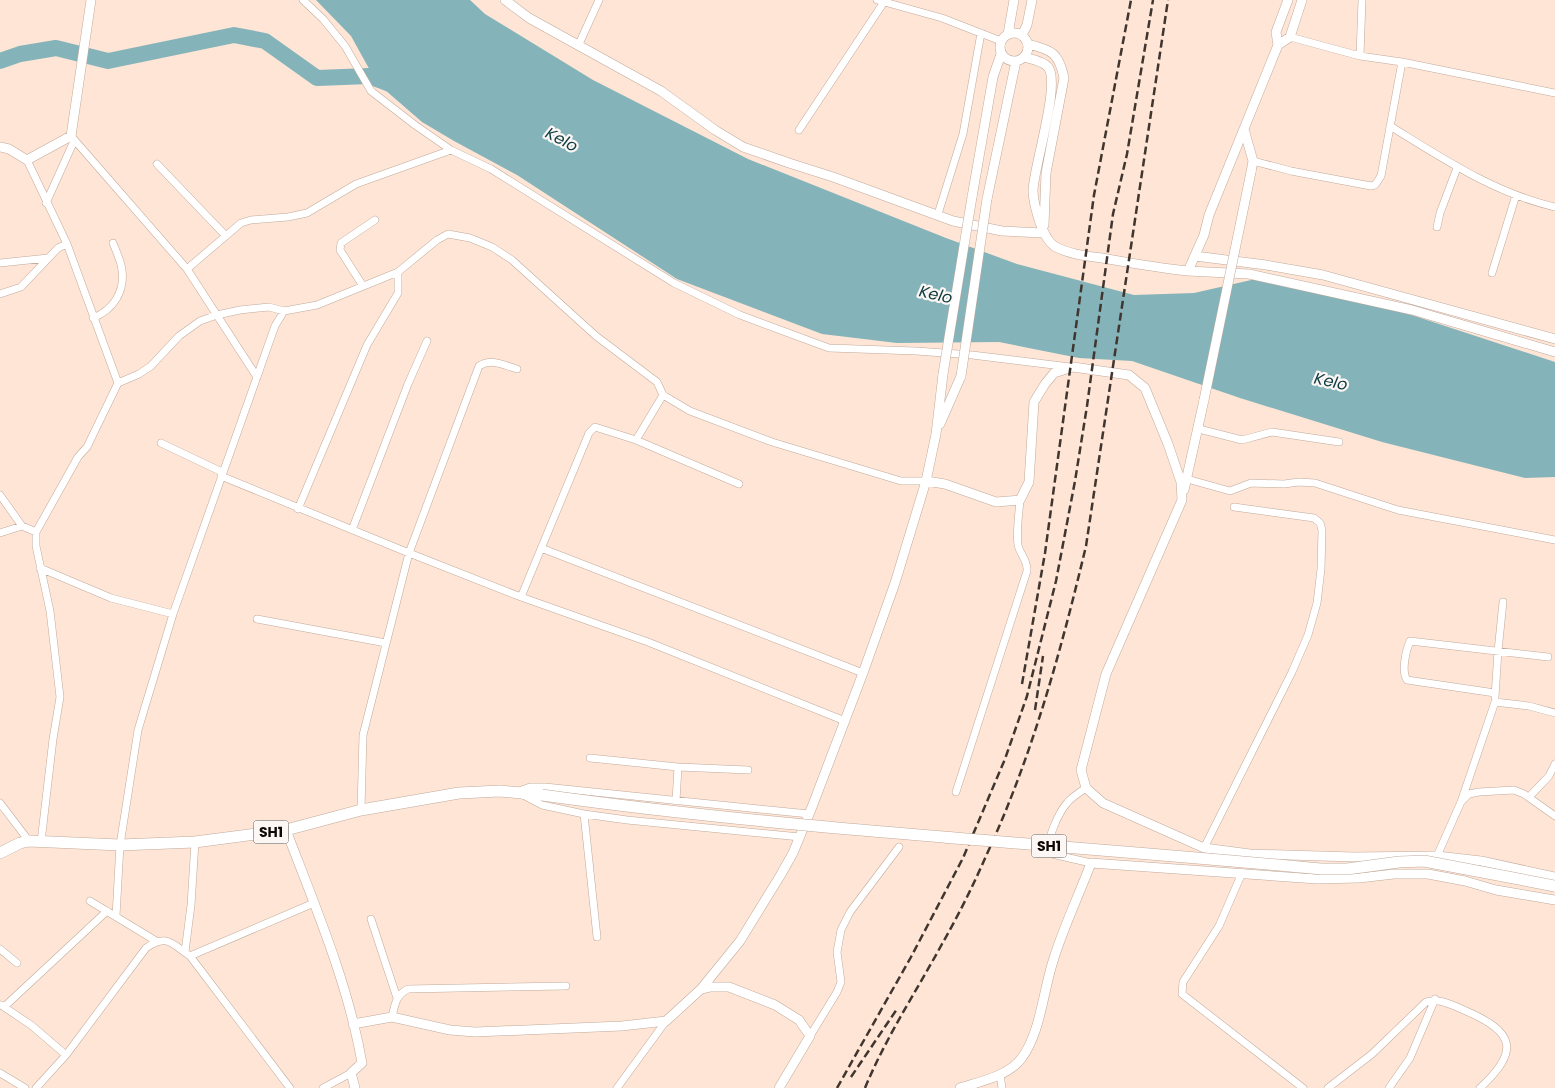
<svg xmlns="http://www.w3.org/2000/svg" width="1555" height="1088" viewBox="0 0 1555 1088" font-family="Poppins,sans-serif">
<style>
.water{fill:#84b4ba}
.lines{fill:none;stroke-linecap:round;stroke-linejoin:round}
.river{stroke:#84b4ba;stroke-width:16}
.minor-casing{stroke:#c1aa9b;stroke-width:8}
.tertiary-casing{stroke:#c1aa9b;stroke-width:10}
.primary-casing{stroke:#c1aa9b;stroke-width:12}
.minor{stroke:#fff;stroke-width:7}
.tertiary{stroke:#fff;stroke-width:9}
.primary{stroke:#fff;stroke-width:11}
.rail{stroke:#41352f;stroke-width:2.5;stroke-dasharray:8 4;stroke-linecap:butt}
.tertiary-bridge-casing{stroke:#c1aa9b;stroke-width:10;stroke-linecap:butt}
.primary-bridge-casing{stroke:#c1aa9b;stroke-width:12;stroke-linecap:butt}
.tertiary-bridge{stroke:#fff;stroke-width:9}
.primary-bridge{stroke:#fff;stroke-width:11}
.labels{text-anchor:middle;stroke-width:4.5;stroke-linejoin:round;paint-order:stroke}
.shield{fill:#fcf7f4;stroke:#58504d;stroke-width:1}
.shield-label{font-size:14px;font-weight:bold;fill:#110905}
.water-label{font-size:16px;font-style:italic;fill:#0d3b41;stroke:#fcf7f4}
</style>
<rect width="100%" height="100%" fill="#fee5d6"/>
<path class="water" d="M 316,0 L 470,0 L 485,14 L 593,80 L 748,159 L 946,238 L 1017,264 L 1134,295 L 1194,293 L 1260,278 L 1369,301 L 1555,362 L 1555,477 L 1525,478 L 1382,442 L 1240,398 L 1132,361 L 1079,358 L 999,342 L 897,343 L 822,334 L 677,279 L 517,175 L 454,141 L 422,122 L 377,83 L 351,36 Z"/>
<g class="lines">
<path class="river" d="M 0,61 L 20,54 L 56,48 L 108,61 L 234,35 L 265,41 L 317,78 L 369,76 L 395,86"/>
<defs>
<path id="minor" d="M 303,0 L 323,19 L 345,46 L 371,91 L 415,125 L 451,150 L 491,169 L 674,283 L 740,315 L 829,348 L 916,351 L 972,355 L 1070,367
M 877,0 L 942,18 L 1001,41
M 1290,37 L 1360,56 L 1402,62 L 1555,93
M 579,44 L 599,0
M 1360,56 L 1362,0
M 1390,126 C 1442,158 1494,193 1555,207
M 799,130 L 884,2
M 71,136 L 187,269 L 257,377
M 27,160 L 67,244 L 118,383
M 1253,161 L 1291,171 L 1371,186 L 1375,185 L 1381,176 L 1402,62
M 157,164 L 225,235
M 46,203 L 74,141
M 938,214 L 963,134 L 981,33
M 1437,227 L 1440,213 L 1457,168
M 0,263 L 48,258
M 187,269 L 241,223 L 251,220 L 288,217 L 307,213 L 356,184 L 451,150
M 1492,273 L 1516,195
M 363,286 L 340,250 L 341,243 L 375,220
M 0,294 L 21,287 L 58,248 L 67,244
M 93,318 C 113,310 125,292 122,270 C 121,261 116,251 113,243
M 1199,429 L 1242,440 L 1272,432 L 1339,442
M 636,440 L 663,395
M 161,443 L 222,472
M 221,476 L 409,553 L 521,597 L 648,642 L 845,721
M 1187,479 L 1230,491 L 1251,483 L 1284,484 L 1299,482 L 1315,483 L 1398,510 L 1555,540
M 0,495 L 22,526
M 298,509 L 367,345 L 398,293 L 398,272
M 352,530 L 408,384 L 427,341
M 0,533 L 22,526 L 36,532
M 541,548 L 863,673
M 40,568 L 111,598 L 173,614
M 521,597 L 589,433 L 595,427 L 636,440 L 739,484
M 257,619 L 386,643
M 1495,693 L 1407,680 C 1401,671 1406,650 1410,641 L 1548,657
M 1495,697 L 1498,651 L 1503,602
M 590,758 L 678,767 L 748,770
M 1086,788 C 1080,792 1072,797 1067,803 C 1059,812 1046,840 1049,852 L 1052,854 L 1091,863
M 519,791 L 530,787 L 545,787 L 809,814
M 956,792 L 1027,571 C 1028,560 1020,555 1018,545 C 1016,531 1019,514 1020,500
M 523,795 L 542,805 L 584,814 L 597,937
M 1529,797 L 1549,776 L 1555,764
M 676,801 L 678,767
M 1461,802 L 1495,702 L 1529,706 L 1555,713
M 0,803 L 29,841
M 361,810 L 363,735 L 409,553 L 479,366 C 492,358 503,365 517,369
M 584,814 L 627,820 L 800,837
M 41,842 L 53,739 L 60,697 L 50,611 L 36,546 L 36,532 L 78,457 L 87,447 L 118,383 L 139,374 L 151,366 L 179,336 L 200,321 L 217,315 L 240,310 L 269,307 L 284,311
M 1204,848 L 1292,672 L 1308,635 L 1317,603 L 1321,569 L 1322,530 L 1320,523 L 1314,518 L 1234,507
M 1437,856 L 1461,802 L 1469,794 L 1479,792 L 1514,790 L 1524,794 L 1555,816
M 1242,873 L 1219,926 L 1183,982 L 1182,994 L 1303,1088
M 90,901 L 156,941
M 116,916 L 120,845 L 138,730 L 173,614 L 275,326 L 284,311 L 317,305 L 398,272 L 437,240 L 448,234 L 470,238 L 492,247 L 512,260 L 596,336 L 657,382 L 663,395 L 690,411 L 772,442 L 901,481 L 926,481
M 371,919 L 397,998
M 0,949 L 17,963
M 185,952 L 191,905 L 195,842
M 190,956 L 314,903
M 1,1005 L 31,1025 L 66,1055
M 4,1007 L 107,911
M 392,1017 C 395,1004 396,995 408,989 L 566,986
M 810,1036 L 837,992 L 841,982 L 837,952 L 841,930 L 850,912 L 899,847
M 0,1073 L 25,1088
M 1000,1074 L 1002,1088
M 36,1088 L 66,1055 L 146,948 C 167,933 172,944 190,956 L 290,1088
M 323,1088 L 351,1073
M 617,1088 L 666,1021
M 1328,1088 L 1372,1054 L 1426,1002 C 1440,998 1452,1005 1466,1011 C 1515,1032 1520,1051 1480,1088
M 1389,1088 L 1410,1058 L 1435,999"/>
<path id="tertiary" d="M 505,0 L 529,18 L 661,91 L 715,130 L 743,147 L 789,163 L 833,177 L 953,221 L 1002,231 L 1043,233
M1000 47a14 14 0 1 1 28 0a14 14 0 1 1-28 0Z
M 1008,34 L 1014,0
M 1022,35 L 1027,25 L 1032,0
M 1028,44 C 1052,50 1059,53 1064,78 L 1046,173 L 1044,225
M 1278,45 L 1290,37 L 1302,0
M 1024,57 C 1031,59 1043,61 1048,67 C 1061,83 1034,166 1033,190 C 1033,201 1036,210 1039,220 C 1042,229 1046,240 1054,246 C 1068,254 1086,256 1102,258 C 1131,263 1159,268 1188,271 L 1204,235 L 1209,215 L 1278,45 L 1276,32 L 1288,0
M 1244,129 L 1253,161 L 1251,172
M 0,147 L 9,149 L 27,160 L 71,136 L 91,0
M 972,197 L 993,77 L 1001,54
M 987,199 L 1016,61
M 1195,256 L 1266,265 L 1323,275 L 1555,339
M 1188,271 L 1249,274 L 1412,310 L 1555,352
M 940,424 L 961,376
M 926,481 L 945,484 L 996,502 L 1020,500 L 1029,482 L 1034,402 L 1045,384 L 1054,373 L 1073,367 L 1129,375 L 1145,388 L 1168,444 L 1181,482 L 1182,500 L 1106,674 L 1081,770 L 1086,788 L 1103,803 L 1204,848 L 1250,854 L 1354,857 L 1437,856 L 1481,861 L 1555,877
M 1184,490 L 1204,400
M 286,830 C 315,906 348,983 362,1063 L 351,1073 L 355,1088
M 701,989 L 740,941 L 780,876 L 793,853 L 812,807 L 863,673 L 895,583 L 926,481 L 936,434 L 943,374
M 353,1024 L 392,1017 L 450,1030 L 475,1032 L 622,1026 L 666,1021 L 701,989 L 710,987 L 729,987 L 775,1005 L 799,1020 L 810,1036 L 779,1088
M 960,1088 C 979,1082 1008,1076 1021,1059 C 1041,1033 1043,990 1054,958 C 1064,926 1079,895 1091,863 L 1317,879 L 1359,878 L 1394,874 L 1428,874 L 1465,881 L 1496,890 L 1555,900"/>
<path id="primary" d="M 0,853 L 20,843 L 29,841 L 120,845 L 195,842 L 286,830 L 361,810 L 459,793 L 500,791 L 542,795"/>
</defs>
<use href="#minor" class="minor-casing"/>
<use href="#tertiary" class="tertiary-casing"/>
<use href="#primary" class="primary-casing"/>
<use href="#minor" class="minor"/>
<use href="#tertiary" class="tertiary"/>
<use href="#primary" class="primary"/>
<path class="rail" d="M 1022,684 L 1045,553 L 1094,195 L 1131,0
M 1035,710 L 1043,656
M 851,1077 L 897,1009
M 837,1088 L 911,957 L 963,858 L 1005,759 L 1027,696 L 1056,581 L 1075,481 L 1087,406 L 1113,214 L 1127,154 L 1153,0
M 865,1088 C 886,1037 916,992 942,944 C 958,916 973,886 986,856 C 1032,757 1061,651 1086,546 L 1168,0"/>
<defs>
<path id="tertiary-bridge" d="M 943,374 L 972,197
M 961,376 L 987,199
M 1204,400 L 1251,172"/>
<path id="primary-bridge" d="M 542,795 C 800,831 1061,844 1321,869 L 1347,869 L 1399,862 L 1424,861 L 1555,886"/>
</defs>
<use href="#tertiary-bridge" class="tertiary-bridge-casing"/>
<use href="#primary-bridge" class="primary-bridge-casing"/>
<use href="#tertiary-bridge" class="tertiary-bridge"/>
<use href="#primary-bridge" class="primary-bridge"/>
</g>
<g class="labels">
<g class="shield">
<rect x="253.5" y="820.5" width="35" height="23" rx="4"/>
<rect x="1031.5" y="834.5" width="35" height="23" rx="4"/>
</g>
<g class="shield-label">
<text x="271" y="837">SH1</text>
<text x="1049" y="851">SH1</text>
</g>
<g class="water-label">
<text transform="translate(562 139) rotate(28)" y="6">Kelo</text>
<text transform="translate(936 294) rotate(13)" y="6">Kelo</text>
<text transform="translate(1331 381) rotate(12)" y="6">Kelo</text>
</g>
</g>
</svg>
